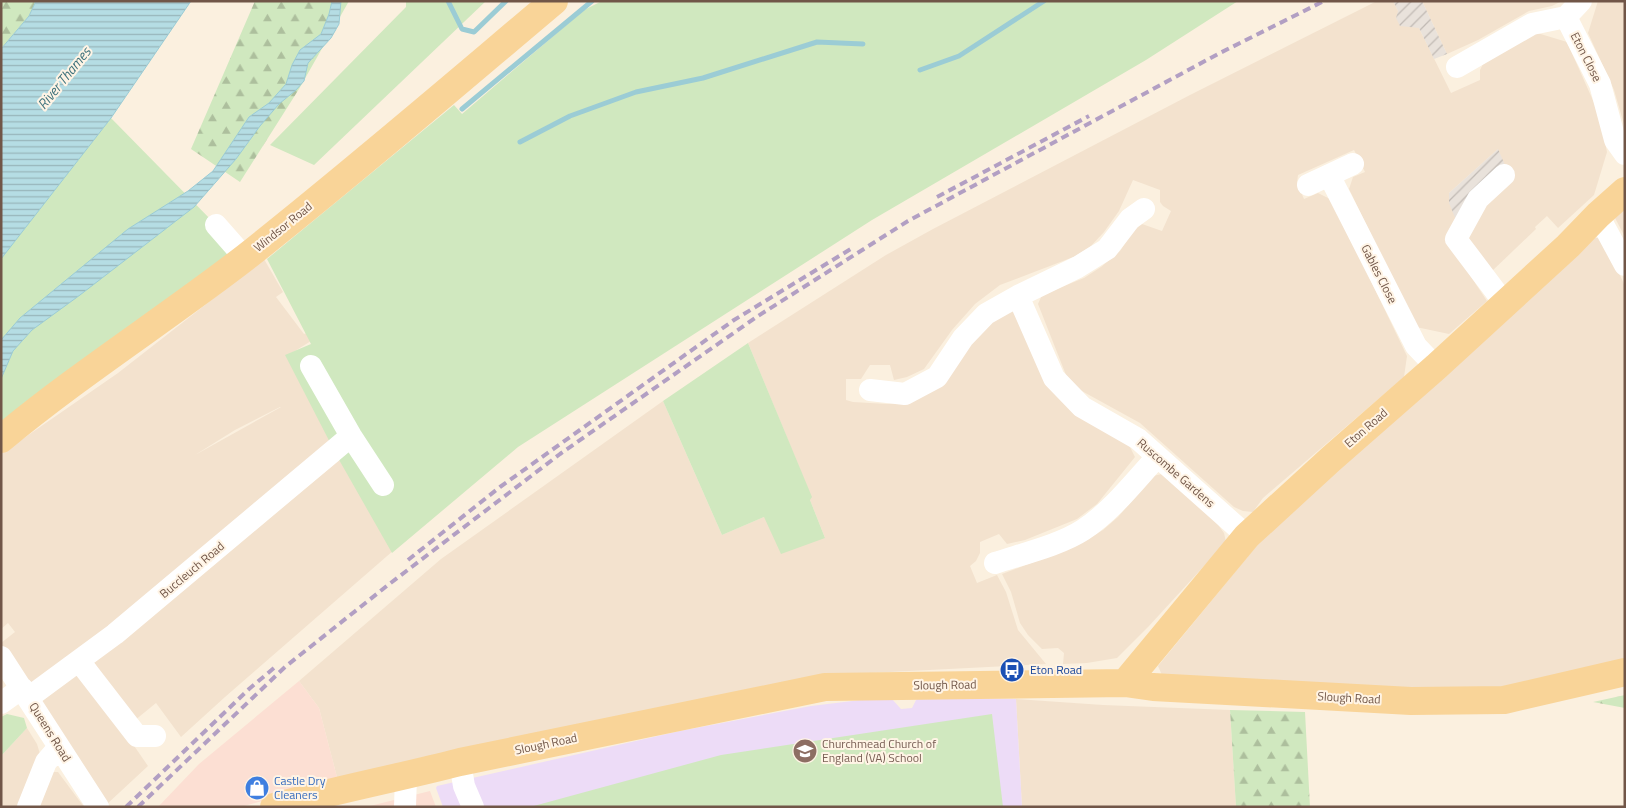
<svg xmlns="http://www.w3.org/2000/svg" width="1626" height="808" viewBox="0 0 1626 808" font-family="'Titillium Web',sans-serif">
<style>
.residential{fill:#f3e2ce;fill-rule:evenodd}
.commercial{fill:#fcdfd3}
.industrial{fill:url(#industrial-furrows)}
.education{fill:#eddcf7}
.green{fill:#d0e8bf}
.forest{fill:url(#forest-firs)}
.water{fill:url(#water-rules);stroke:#9bccd5}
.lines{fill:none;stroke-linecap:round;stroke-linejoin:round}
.stream{stroke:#9bccd5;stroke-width:5}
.minor{stroke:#fff;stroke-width:22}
.major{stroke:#f9d498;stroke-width:28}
.rail{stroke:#b29fc3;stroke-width:4;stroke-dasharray:8 5;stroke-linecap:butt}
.labels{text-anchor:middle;stroke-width:4;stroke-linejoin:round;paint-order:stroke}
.street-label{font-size:12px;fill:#715648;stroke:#fff4e5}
.transit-label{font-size:12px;fill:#164399;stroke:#fff4e5;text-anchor:start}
.education-label{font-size:12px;fill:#785e54;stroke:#fff4e5;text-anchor:start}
.shop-label{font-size:12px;fill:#366cbe;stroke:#fff4e5;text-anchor:start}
.water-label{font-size:14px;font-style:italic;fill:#3f737d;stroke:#fff4e5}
</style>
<defs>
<pattern id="industrial-furrows" width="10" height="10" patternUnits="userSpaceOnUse" patternTransform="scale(1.25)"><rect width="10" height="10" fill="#e9e2db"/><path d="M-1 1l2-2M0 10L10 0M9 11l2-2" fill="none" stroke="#c1bab4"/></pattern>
<pattern id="forest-firs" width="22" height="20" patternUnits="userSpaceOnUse" patternTransform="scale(1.25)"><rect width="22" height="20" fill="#d0e8bf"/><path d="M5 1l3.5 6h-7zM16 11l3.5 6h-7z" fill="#adbf9d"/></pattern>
<pattern id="water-rules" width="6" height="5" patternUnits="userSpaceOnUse" patternTransform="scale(1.25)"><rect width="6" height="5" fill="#b5dde4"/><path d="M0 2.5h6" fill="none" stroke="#98b6bb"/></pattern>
</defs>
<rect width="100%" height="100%" fill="#fbf0df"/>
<path class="residential" d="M 1377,1 L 1393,1 L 1398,11 L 1419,28 L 1451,93 L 1480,80 L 1480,70 L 1483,64 L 1534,32 L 1567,42 L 1599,114 L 1607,152 L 1594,195 L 1558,228 L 1547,216 L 1535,227 L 1536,229 L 1491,272 L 1459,239 L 1498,149 L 1449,193 L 1458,225 L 1452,248 L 1487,301 L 1449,334 L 1416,327 L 1349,189 L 1353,177 L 1365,172 L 1354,150 L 1298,175 L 1297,183 L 1304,199 L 1318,193 L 1332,200 L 1407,356 L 1404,377 L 1263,498 L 1253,512 L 1243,511 L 1234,507 L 1140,423 L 1080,390 L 1066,375 L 1038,304 L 1042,295 L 1084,278 L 1101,267 L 1120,251 L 1134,230 L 1142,224 L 1162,231 L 1171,211 L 1163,206 L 1160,202 L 1160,190 L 1133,180 L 1119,211 L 1104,232 L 1091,246 L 1076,256 L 1000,285 L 975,304 L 952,330 L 924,369 L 907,377 L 894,380 L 890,365 L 870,365 L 861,379 L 846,379 L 846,400 L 853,402 L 887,404 L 908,402 L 966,349 L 994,318 L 1012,311 L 1020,317 L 1038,365 L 1127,441 L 1135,457 L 1097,504 L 1077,519 L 1025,540 L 1007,544 L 999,534 L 980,542 L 980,553 L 976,561 L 970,566 L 977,583 L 997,575 L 1006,592 L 1018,630 L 1046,664 L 870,673 L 338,781 L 319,708 L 299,681 L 441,559 L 663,401 L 722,535 L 764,517 L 825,538 L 810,500 L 811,496 L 748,343 L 886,255 L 933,229 L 1190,95 Z
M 1422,1 L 1562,1 L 1552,6 L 1529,11 L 1478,40 L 1447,54 Z
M 1598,1 L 1625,1 L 1625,128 L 1614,90 L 1588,33 Z
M 1625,208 L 1625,237 L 1615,218 Z
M 1595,238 L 1599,238 L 1604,241 L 1625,286 L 1625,661 L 1553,683 L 1473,692 L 1165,682 L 1158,666 L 1276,522 L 1567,261 Z
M 264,259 L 283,292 L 276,297 L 304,334 L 307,333 L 311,341 L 287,356 L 333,446 L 30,690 L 1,645 L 1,643 L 15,632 L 8,623 L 1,629 L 1,454 L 118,373 ZM 280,407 L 281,407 L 195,455 L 235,430 Z
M 341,459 L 394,550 L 225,697 L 181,737 L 156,703 L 134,721 L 126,715 L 94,662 Z
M 1162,474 L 1216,522 L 1224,533 L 1226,542 L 1149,626 L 1117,658 L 1087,663 L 1063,664 L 1064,653 L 1058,648 L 1042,649 L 1028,635 L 1020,623 L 1011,592 L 1002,574 L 1076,546 L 1103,530 L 1118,517 L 1153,476 Z
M 76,675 L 86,676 L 148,766 L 106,805 L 41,702 Z
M 1016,699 L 1103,705 L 1230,710 L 1236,807 L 1022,807 Z
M 27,728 L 37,744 L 40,754 L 21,807 L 1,807 L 1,756 Z
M 53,772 L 58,772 L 84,807 L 38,807 Z"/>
<path class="commercial" d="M 299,681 L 319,708 L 338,781 L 240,807 L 158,807 L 199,764 Z
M 430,791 L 436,807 L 366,807 Z"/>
<path class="industrial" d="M 1393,1 L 1422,1 L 1447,54 L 1434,59 L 1419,28 L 1400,26 L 1396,18 L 1398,11 Z
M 1498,149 L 1512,181 L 1458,225 L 1449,203 L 1449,193 Z"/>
<path class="education" d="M 891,698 L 901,709 L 912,708 L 917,698 L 1016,699 L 1022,807 L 443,807 L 436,788 L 437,786 L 680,731 L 811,706 L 869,699 Z"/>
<path class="green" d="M 406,1 L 486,1 L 314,165 L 270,145 L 406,7 Z
M 602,1 L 1238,1 L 1146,60 L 872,220 L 518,447 L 392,553 L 338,458 L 285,355 L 311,344 L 267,259 L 454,105 L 462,114 L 584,10 Z
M 111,118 L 216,225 L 245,258 L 1,440 L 1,257 Z
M 748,343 L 812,497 L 810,500 L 825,538 L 781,554 L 764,517 L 722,535 L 663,401 Z
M 7,714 L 24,718 L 27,728 L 1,756 L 1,717 Z
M 992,714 L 1003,807 L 530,807 L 721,755 Z"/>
<path class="forest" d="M 1,1 L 36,1 L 29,16 L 1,49 Z
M 255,1 L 349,1 L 299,89 L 240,182 L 191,149 Z
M 1625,695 L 1625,708 L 1593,702 Z
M 1230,710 L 1305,712 L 1310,807 L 1236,807 Z"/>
<path class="water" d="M 36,1 L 191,1 L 111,118 L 1,259 L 1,49 L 29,16 Z
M 332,1 L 341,1 L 339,24 L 331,38 L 308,63 L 304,81 L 296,90 L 279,104 L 260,126 L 236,159 L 194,207 L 80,295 L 32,330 L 13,351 L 1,379 L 1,340 L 20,318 L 128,229 L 188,191 L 213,171 L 249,117 L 269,103 L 286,84 L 292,65 L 300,50 L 321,34 L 329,14 Z"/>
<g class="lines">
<path class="stream" d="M 448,1 L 462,29 L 474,32 L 506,1
M 920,70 L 959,56 L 1044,1
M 462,109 L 592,1
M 520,142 L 570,116 L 636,92 L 703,78 L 817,42 L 863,44"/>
<path class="minor" d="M 1566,17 L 1600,84 L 1615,140 L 1625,154
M 1457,67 L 1532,24 L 1566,17 L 1581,1
M 1329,175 L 1416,346 L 1436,367
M 1504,175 L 1478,199 L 1456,239 L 1505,304
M 1308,185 L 1353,164
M 1598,215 L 1625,265
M 216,225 L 245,258
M 1018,296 L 1054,378 L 1082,407 L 1138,439 L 1247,536
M 311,366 L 351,436 L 383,485
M 870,390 L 905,394 L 937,377 L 963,338 L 986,314 L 1018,296 L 1078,267 L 1107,249 L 1130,219 L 1144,209
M 995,563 C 1022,554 1060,545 1083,530 C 1112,511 1134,482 1157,457
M 1,657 L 98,807
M 79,661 L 137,736 L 155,736
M 28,698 L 115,634 L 351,436
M 1,703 L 22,688
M 460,762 L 464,786 L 473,807
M 28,807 L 46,762 L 59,747
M 405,807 L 406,776"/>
<path class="major" d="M 1,439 C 79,374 166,319 246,257 C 351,174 452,87 554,1
M 1125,683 L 1247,536 L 1331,459 L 1436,367 L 1568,246 L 1598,215 L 1625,191
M 274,807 C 335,790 398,778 460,762 L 825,687 L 1125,683 L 1153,687 L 1411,701 L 1504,700 L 1625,672"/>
<path class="rail" d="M 937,197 L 1089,116
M 408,560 L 500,487 L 734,320 L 854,247
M 126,807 L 249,689 L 274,668
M 138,807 L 285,667 L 388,585 L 560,454 L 758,316 L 908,221 L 1218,54 L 1324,1"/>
</g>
<defs>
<symbol id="bus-disc" viewBox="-11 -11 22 22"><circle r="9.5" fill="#1a4fb4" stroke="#fff4e5"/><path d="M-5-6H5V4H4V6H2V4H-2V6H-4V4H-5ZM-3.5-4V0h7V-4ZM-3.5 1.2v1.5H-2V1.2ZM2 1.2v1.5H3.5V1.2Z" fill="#fff"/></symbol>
<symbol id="school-disc" viewBox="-11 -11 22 22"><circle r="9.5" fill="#8d6e63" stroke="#fff4e5"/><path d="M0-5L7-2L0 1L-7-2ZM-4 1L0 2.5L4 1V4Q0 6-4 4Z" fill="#fff"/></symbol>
<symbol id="shop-disc" viewBox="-11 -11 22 22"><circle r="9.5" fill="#3f7fe0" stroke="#fff4e5"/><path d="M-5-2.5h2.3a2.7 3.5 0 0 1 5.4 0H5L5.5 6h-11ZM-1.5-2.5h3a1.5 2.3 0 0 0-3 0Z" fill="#fff"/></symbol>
</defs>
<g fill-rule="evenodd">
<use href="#bus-disc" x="998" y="656" width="28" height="28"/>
<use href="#school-disc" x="791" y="737" width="28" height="28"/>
<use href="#shop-disc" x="243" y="774" width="28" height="28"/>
</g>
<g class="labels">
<g class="street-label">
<text transform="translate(1586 57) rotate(63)" y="4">Eton Close</text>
<text transform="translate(283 227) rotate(-39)" y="4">Windsor Road</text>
<text transform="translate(1379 274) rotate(63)" y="4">Gables Close</text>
<text transform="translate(1366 428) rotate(-41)" y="4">Eton Road</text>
<text transform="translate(1176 473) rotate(41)" y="4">Ruscombe Gardens</text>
<text transform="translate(192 570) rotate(-40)" y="4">Buccleuch Road</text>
<text transform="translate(945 685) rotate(-1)" y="4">Slough Road</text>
<text transform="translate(1349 698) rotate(3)" y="4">Slough Road</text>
<text transform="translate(50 732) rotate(58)" y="4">Queens Road</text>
<text transform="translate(546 744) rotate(-12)" y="4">Slough Road</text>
</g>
<g class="transit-label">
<text x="1030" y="674">Eton Road</text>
</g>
<g class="education-label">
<text x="822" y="748">Churchmead Church of<tspan x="822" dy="14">England (VA) School</tspan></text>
</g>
<g class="shop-label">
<text x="274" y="785">Castle Dry<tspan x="274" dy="14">Cleaners</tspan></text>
</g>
<g class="water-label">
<text transform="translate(64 78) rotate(-51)" y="5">River Thames</text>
</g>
</g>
<rect width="1626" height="808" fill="none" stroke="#715648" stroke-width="5"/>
</svg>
